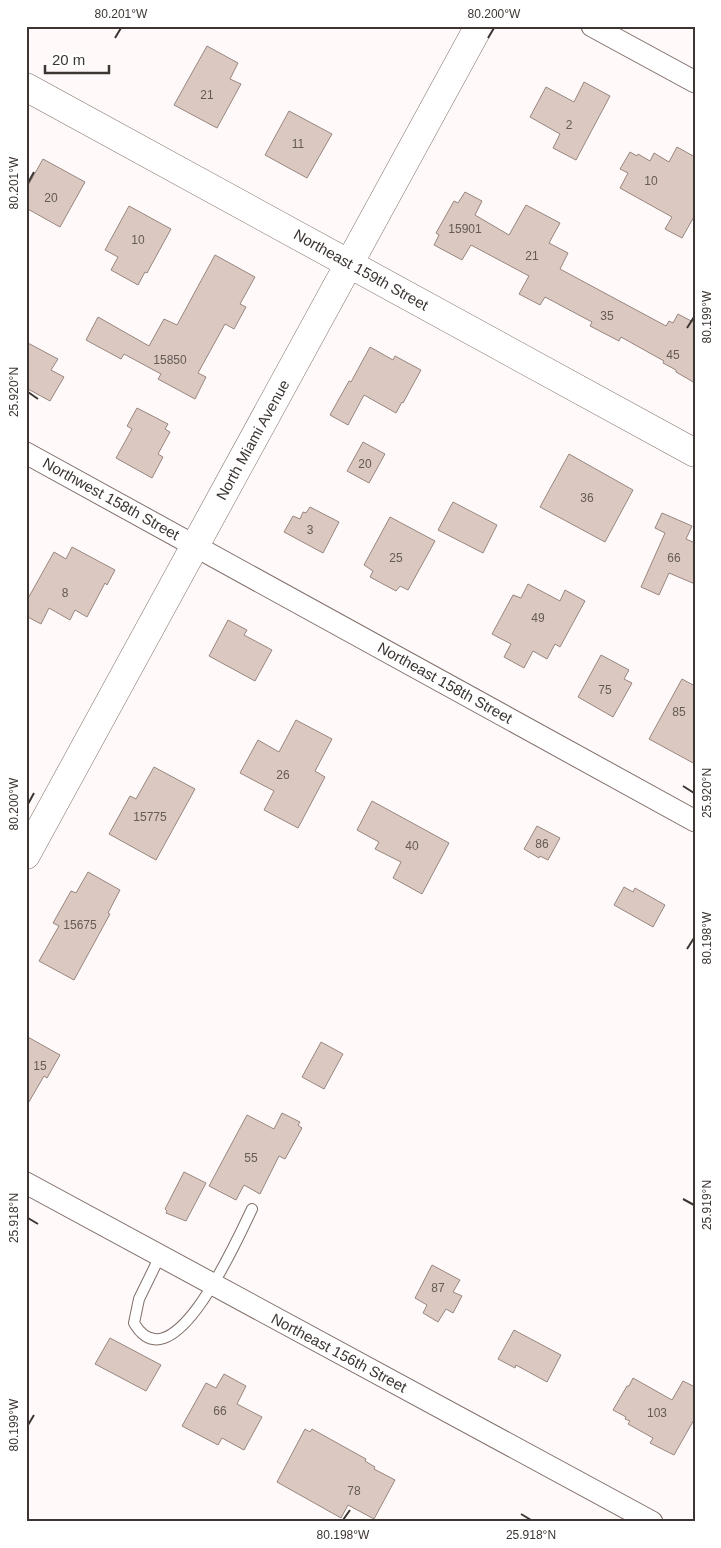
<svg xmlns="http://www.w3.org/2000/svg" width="721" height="1548" viewBox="0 0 721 1548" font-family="Arial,sans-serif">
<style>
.building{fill:#dbc8c0;stroke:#98867f}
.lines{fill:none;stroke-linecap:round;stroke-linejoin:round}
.lane-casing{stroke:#806f68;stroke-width:12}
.street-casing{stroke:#806f68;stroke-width:23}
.secondary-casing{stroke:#806f68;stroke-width:29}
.lane{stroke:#fff;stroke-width:10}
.street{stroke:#fff;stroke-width:21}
.secondary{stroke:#fff;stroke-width:28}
.ticks{fill:none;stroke:#3c3532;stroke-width:2}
.labels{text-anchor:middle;stroke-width:4.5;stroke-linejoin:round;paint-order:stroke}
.number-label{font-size:12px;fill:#645a56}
.street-label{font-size:15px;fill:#3c3532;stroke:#fff}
.neatline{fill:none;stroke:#3c3532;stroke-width:2}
.ticks-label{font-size:12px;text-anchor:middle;fill:#3c3532}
</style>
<rect width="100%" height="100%" fill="#fffaf9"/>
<path class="building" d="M 207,46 L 238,63 L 230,79 L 241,84 L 217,128 L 174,105 Z
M 584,82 L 610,96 L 576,160 L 553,148 L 560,134 L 530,117 L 546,87 L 574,102 Z
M 289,111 L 332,134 L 307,178 L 265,155 Z
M 677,147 L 695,157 L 695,215 L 682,238 L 665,229 L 672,217 L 620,188 L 628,173 L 620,169 L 630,152 L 637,156 L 638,154 L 650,161 L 654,153 L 669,162 Z
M 43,159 L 85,182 L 60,227 L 26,208 L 26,189 Z
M 465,192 L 482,201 L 475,215 L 509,235 L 526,205 L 560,223 L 549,243 L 568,253 L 560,269 L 666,326 L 669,321 L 673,323 L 678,314 L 695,323 L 695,383 L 676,372 L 676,370 L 663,363 L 664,361 L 621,337 L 619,341 L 590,326 L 592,322 L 545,297 L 540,305 L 519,294 L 529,276 L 471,245 L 462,260 L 434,245 L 439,235 L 436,233 L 454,201 L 458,203 Z
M 129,206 L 171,229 L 147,273 L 145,272 L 138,285 L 111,270 L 118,257 L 105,250 Z
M 215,255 L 255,277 L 240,304 L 246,307 L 234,329 L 225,324 L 198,373 L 206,377 L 195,399 L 158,379 L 161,374 L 124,354 L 121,359 L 86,340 L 98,317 L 149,346 L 164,319 L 177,325 Z
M 26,342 L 58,359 L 51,370 L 64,377 L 50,401 L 26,388 Z
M 370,347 L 393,360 L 395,356 L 421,370 L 403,403 L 402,402 L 396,413 L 364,395 L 348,425 L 330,415 L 349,381 L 351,382 Z
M 137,408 L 168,424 L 165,429 L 170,432 L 158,454 L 163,457 L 152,478 L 116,458 L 132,429 L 127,426 Z
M 363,442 L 385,454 L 369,483 L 347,471 Z
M 569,454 L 633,490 L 605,542 L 540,507 Z
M 453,502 L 497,525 L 483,553 L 438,530 Z
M 310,507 L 339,522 L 323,553 L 284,532 L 293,516 L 300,519 L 303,512 L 306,513 Z
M 662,513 L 692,526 L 686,539 L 695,543 L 695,584 L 669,573 L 659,595 L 641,587 L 665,533 L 655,528 Z
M 390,517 L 435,541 L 408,590 L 400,586 L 396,591 L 370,577 L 373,571 L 364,565 Z
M 72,547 L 115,570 L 107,585 L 105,583 L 87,617 L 75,610 L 70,620 L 49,608 L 41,624 L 26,616 L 26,602 L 54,552 L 66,559 Z
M 528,584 L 560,601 L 565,590 L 585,601 L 560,647 L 555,644 L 547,659 L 533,651 L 524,668 L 504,657 L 511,644 L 492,634 L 513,595 L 521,598 Z
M 228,620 L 247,630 L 244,635 L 272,650 L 255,681 L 209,656 Z
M 601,655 L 629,670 L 624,679 L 632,683 L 613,717 L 578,697 Z
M 682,679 L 695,686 L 695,764 L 649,739 Z
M 296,720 L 332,739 L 315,771 L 325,777 L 298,828 L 264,810 L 274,791 L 240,773 L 258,740 L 279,752 Z
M 154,767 L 195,789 L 156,860 L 109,834 L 130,796 L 136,799 Z
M 372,801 L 449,843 L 422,894 L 393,878 L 401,862 L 375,849 L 379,842 L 357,830 Z
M 537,826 L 560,838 L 548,860 L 540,856 L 539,858 L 524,849 Z
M 88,872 L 120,890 L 108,913 L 110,914 L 74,980 L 39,961 L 59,926 L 53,923 L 71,891 L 76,893 Z
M 624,887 L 633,892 L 635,888 L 665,905 L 653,927 L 614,905 Z
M 26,1036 L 60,1055 L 47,1078 L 44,1076 L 26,1107 Z
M 321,1042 L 343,1054 L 324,1089 L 302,1077 Z
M 282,1113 L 300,1122 L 298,1125 L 302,1128 L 285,1159 L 279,1156 L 260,1194 L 244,1185 L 236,1200 L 209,1186 L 247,1115 L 274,1129 Z
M 184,1172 L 206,1183 L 186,1221 L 166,1213 L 167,1211 L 165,1209 Z
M 432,1265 L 460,1280 L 453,1292 L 462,1296 L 453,1313 L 446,1309 L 438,1322 L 423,1313 L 427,1305 L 415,1298 Z
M 514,1330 L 561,1355 L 547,1382 L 516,1365 L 515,1368 L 498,1359 Z
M 110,1338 L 161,1365 L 146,1391 L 95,1364 Z
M 224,1374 L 246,1386 L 237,1404 L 262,1417 L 244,1450 L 222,1438 L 218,1445 L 182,1426 L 206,1383 L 216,1388 Z
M 633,1378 L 672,1400 L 683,1381 L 695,1387 L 695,1418 L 674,1455 L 650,1443 L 653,1438 L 628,1424 L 630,1421 L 625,1419 L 626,1417 L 613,1410 L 627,1386 L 629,1386 Z
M 305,1429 L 310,1432 L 312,1429 L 366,1459 L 365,1461 L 375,1467 L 374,1469 L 395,1480 L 374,1519 L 348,1505 L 341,1518 L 277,1482 Z"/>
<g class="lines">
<defs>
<path id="lane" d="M 160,1256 L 139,1299 L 134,1323 C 173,1389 239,1235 252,1209"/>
<path id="street" d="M 592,26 L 695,82
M 26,453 L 695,821
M 26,1183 L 652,1522"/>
<path id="secondary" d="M 26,87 L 695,453
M 26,855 L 479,26"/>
</defs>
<use href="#lane" class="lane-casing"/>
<use href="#street" class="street-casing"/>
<use href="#secondary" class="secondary-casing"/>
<use href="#lane" class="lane"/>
<use href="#street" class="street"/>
<use href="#secondary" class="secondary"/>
</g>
<path class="ticks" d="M 115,38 L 121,28M 488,38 L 494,28M 28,183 L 34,172M 687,328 L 694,317M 28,392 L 38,399M 683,786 L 694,793M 28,804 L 34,793M 687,949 L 694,938M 683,1199 L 694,1205M 28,1218 L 38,1224M 28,1425 L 34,1415M 521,1514 L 531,1520M 343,1520 L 350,1510"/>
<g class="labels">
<g class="number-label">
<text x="207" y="99">21</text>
<text x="569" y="129">2</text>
<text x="298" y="148">11</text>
<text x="651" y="185">10</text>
<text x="51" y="202">20</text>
<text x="465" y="233">15901</text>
<text x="138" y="244">10</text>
<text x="532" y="260">21</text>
<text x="607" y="320">35</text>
<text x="673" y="359">45</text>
<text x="170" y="364">15850</text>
<text x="365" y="468">20</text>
<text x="587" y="502">36</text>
<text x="310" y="534">3</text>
<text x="396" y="562">25</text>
<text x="674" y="562">66</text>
<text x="65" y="597">8</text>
<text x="538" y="622">49</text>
<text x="605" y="694">75</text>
<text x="679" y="716">85</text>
<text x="283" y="779">26</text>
<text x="150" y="821">15775</text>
<text x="542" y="848">86</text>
<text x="412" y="850">40</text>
<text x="80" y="929">15675</text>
<text x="40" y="1070">15</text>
<text x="251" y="1162">55</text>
<text x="438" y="1292">87</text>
<text x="220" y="1415">66</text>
<text x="657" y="1417">103</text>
<text x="354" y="1495">78</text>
</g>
<g class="street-label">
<text transform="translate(361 270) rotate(29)" y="5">Northeast 159th Street</text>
<text transform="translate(253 440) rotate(-61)" y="5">North Miami Avenue</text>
<text transform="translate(111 499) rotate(29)" y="5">Northwest 158th Street</text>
<text transform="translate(445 683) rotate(29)" y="5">Northeast 158th Street</text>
<text transform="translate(339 1353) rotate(28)" y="5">Northeast 156th Street</text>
</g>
</g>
<rect width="721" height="1548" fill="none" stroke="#ffffff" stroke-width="55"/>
<path d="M45 65v8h64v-8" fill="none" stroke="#3c3532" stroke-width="2.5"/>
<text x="52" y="65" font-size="15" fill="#3c3532" stroke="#ffffff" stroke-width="4" paint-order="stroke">20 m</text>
<rect x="28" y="28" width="666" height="1492" class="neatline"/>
<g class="ticks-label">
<text x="121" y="18">80.201°W</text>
<text x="494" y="18">80.200°W</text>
<text transform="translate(14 183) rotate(-90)" y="4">80.201°W</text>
<text transform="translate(707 317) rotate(-90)" y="4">80.199°W</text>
<text transform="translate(14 392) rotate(-90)" y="4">25.920°N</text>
<text transform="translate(707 793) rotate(-90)" y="4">25.920°N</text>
<text transform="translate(14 804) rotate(-90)" y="4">80.200°W</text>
<text transform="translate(707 938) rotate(-90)" y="4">80.198°W</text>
<text transform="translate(707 1205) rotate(-90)" y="4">25.919°N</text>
<text transform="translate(14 1218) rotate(-90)" y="4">25.918°N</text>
<text transform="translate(14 1425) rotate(-90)" y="4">80.199°W</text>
<text x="343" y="1539">80.198°W</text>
<text x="531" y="1539">25.918°N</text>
</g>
</svg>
